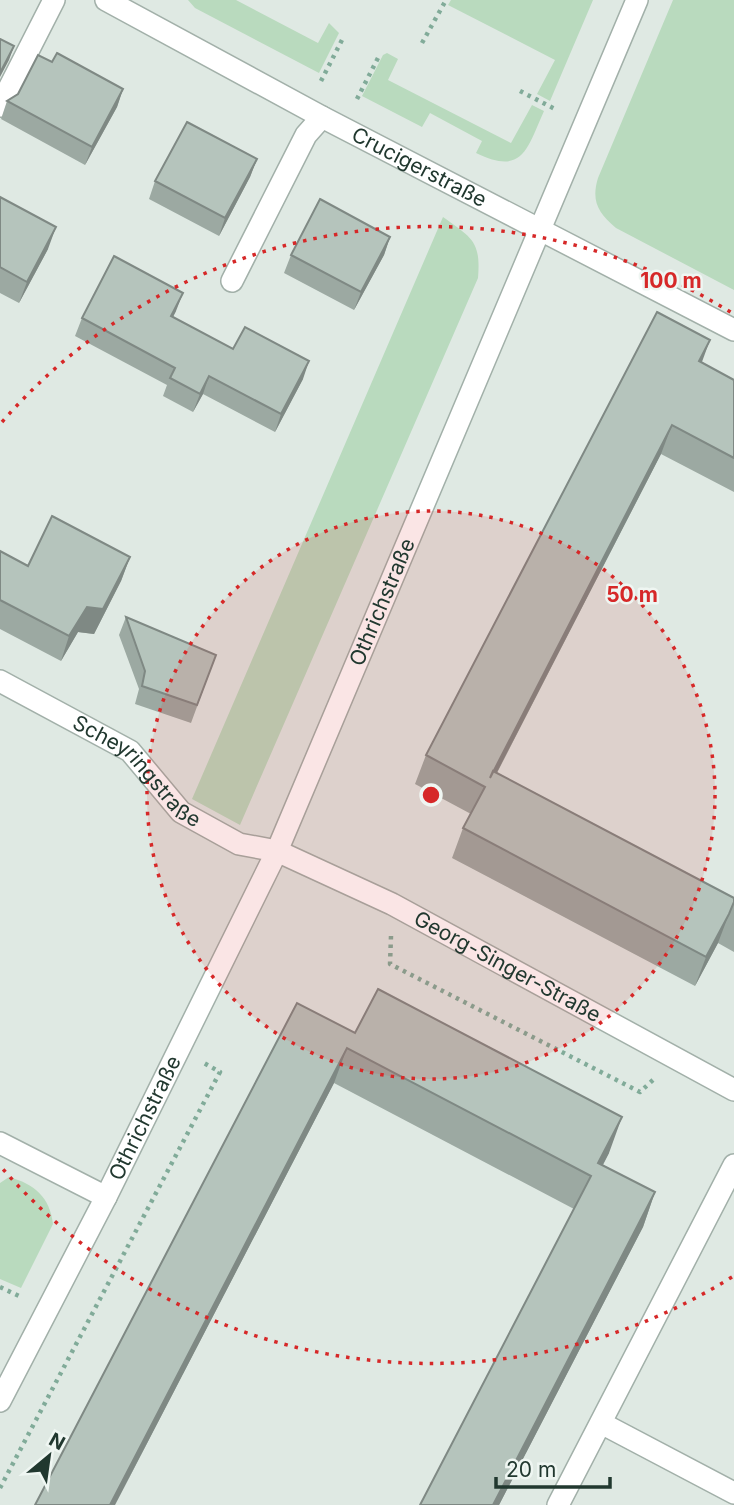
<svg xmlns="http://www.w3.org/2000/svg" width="734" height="1505" viewBox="0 0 734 1505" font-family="Inter,sans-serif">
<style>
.green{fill:#b9dabe}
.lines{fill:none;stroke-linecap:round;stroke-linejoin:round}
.minor-casing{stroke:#a2b0a9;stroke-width:24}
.path{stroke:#81ab99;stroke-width:4.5;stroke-dasharray:3.5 5;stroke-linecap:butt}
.minor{stroke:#fff;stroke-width:21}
.wall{fill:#9ca9a2}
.shaded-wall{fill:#7f8984}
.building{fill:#b5c4bc;stroke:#7f8984;stroke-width:2}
.ring{fill:none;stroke:#d62828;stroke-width:3.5;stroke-dasharray:3.5 7}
.labels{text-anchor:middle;stroke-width:5;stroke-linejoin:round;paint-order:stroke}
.street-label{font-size:21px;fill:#21382f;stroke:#eff6f2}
.centre{fill:#d62828;stroke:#eff6f2;stroke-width:3.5}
.ring-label{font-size:21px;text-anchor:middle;font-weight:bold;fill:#d62828;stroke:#eff6f2;stroke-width:5;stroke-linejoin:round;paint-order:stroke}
</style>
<rect width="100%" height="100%" fill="#dfe9e3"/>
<path class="green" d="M 188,0 L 236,0 L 318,43 L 329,23 L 339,33 L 319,73 L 195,8 Z
M 451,0 L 593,0 L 550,101 L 537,94 L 555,60 L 448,5 Z
M 673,0 L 734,0 L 734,290 L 616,228 C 598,213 591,201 598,178 Z
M 387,53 L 398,59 L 388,80 L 511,143 L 532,105 L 544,111 C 527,149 523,176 476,153 L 482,141 L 430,113 L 422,127 L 362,96 L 383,55 Z
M 443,217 C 472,238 481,241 478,278 L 240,825 L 192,799 Z
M 9,1177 C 34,1184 50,1197 53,1224 L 21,1288 L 0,1279 L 0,1183 Z"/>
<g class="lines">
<defs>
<g id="minor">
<path id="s1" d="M 106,0 L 322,117 L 734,330"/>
<path d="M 0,106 L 54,0"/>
<path d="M 232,281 L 306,135 L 322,117"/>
<path id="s2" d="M 0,681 L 130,751 L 181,812 L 239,844 L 277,851 L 392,904 L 734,1090"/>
<path d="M 0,1143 L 106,1197"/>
<path id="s3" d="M 0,1401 L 106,1197 L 277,851 L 637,0"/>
<path d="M 601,1423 L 734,1493"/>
<path d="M 558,1505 L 734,1165"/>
</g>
</defs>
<use href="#minor" class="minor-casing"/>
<path class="path" d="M 422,43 L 446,0
M 321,81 L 344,36
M 520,91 L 555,109
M 357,99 L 380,54
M 391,936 L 390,964 L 640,1092 L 654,1079
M 0,1287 L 21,1297
M 0,1488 L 220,1072 L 204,1063"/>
<use href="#minor" class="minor"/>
</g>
<path class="wall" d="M 123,89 L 117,107 L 85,165 L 1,119 L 7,101 L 18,94 Z
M 257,159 L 250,177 L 219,236 L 149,199 L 155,181 Z
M 0,197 L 48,249 L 19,303 L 0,293 Z
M 390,237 L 384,255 L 354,310 L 284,273 L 291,255 Z
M 176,311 L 173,317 L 233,349 L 303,379 L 275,432 L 203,394 L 193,412 L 163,396 L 167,385 L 75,336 L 82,318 Z
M 702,363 L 734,380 L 734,492 L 661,454 L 497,773 L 734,898 L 734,952 L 718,943 L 695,986 L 452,858 L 463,828 L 471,814 L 415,784 L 426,755 Z
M 0,551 L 28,566 L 130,557 L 121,581 L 94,634 L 78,632 L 61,661 L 0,629 Z
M 126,617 L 216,655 L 191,723 L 135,704 L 139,689 L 119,635 Z
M 355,1033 L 609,1153 L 603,1165 L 655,1192 L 643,1227 L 499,1505 L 420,1505 L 574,1209 L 334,1083 L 115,1505 Z"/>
<path class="shaded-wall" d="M 14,46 L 9,60 L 0,77 L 0,73 Z
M 123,89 L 117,107 L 85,165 L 92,147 Z
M 257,159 L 250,177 L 219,236 L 225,218 Z
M 56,227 L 48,249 L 19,303 L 27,282 Z
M 390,237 L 384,255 L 354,310 L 361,292 Z
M 183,293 L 176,311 L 164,334 L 171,316 Z
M 710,340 L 699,370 L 699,361 Z
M 309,361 L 303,379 L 275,432 L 281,414 Z
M 209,376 L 203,394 L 193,412 L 200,394 Z
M 672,425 L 661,454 L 479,807 L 490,778 Z
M 130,557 L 121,581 L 94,634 L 78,632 L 61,661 L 69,636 L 87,607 Z
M 729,914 L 718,943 L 695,986 L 706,957 Z
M 347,1048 L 334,1083 L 115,1505 L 110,1505 Z
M 622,1117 L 609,1153 L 585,1198 L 598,1163 Z
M 655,1192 L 643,1227 L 499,1505 L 493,1505 Z"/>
<path class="building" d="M 0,39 L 14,46 L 0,73 Z
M 57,53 L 123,89 L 92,147 L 7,101 L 18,94 L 38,55 L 52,62 Z
M 187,122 L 257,159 L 225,218 L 155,181 Z
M 0,197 L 56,227 L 27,282 L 0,267 Z
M 320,199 L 390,237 L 361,292 L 291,255 Z
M 114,256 L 183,293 L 171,316 L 233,349 L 245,327 L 309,361 L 281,414 L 209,376 L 200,394 L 170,378 L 175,368 L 82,318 Z
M 657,312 L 710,340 L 699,361 L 734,380 L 734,458 L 672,425 L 490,778 L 493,771 L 734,898 L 734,902 L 729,914 L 706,957 L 463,828 L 485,787 L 426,755 Z
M 52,516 L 130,557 L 103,609 L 87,607 L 69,636 L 0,600 L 0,551 L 28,566 Z
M 126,617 L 216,655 L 197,705 L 142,686 L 145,671 Z
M 378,989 L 622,1117 L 598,1163 L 655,1192 L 493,1505 L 420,1505 L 591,1176 L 347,1048 L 110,1505 L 35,1505 L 297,1003 L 355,1033 Z"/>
<circle cx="431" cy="795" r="284" fill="#d62828" fill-opacity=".12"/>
<g class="ring">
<circle cx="431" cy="795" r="284"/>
<path d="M732 1277A568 568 0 0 1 2 1168M2 422A568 568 0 0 1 732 313"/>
</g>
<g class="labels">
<g class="street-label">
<text dy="7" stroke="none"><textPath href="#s1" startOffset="355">Crucigerstraße</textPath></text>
<text dy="7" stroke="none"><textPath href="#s3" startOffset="886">Othrichstraße</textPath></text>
<text dy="7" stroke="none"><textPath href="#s2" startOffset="166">Scheyringstraße</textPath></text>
<text dy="7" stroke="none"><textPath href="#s2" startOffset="590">Georg-Singer-Straße</textPath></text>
<text dy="7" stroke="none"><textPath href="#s3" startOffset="318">Othrichstraße</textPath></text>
</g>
</g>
<circle cx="431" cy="795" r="10" class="centre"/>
<g class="ring-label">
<text x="671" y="288">100 m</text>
<text x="632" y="602">50 m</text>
</g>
<g transform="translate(49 1456) rotate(29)" stroke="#eff6f2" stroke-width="5" paint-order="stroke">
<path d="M0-5L12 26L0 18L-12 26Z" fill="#21382f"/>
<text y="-10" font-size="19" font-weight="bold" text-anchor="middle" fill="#21382f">N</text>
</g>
<path d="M496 1477v10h114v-10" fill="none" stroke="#21382f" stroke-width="3.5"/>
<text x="506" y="1477" font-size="21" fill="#21382f" stroke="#eff6f2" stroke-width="5" paint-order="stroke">20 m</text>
</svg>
